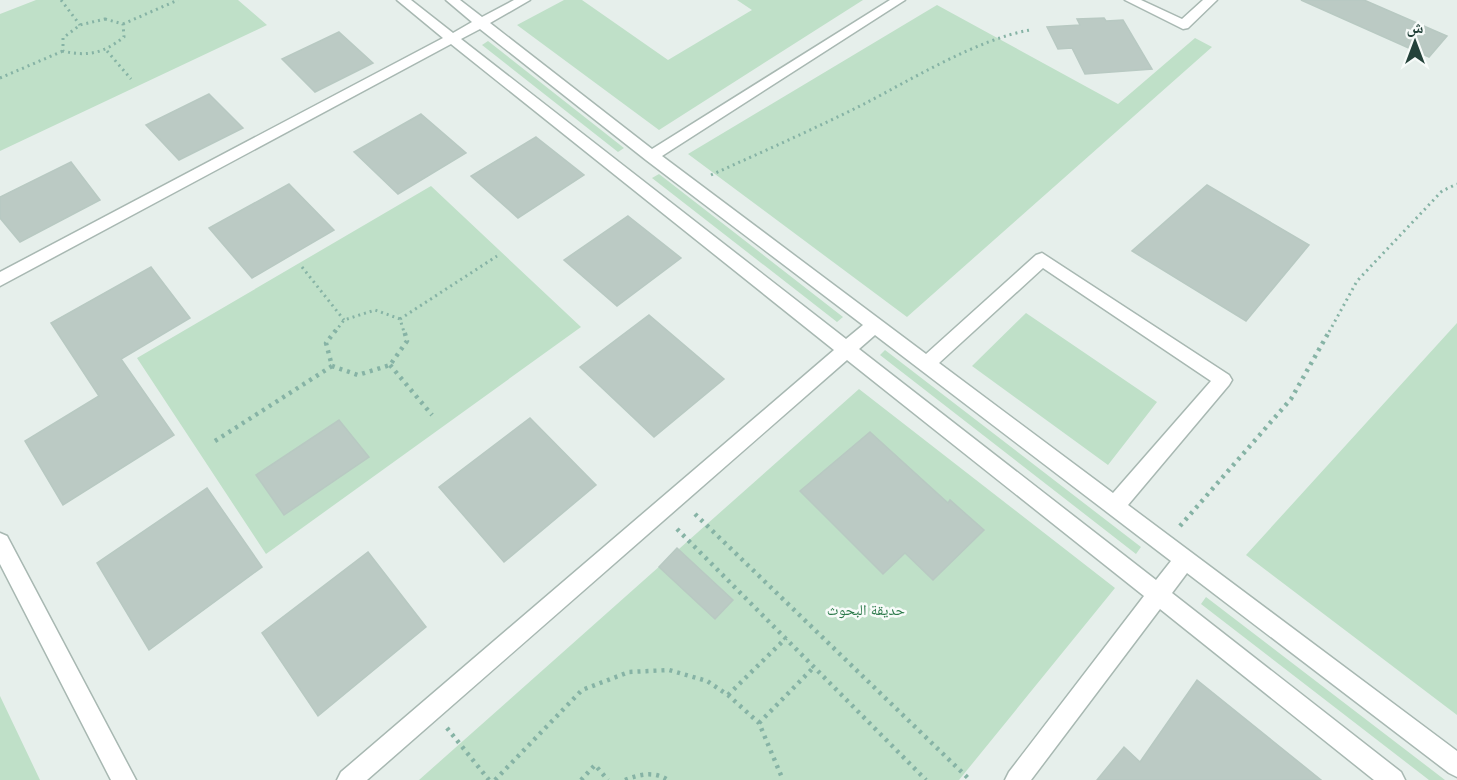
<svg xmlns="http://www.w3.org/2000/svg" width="1457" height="780" font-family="Helvetica,'Noto Naskh Arabic',sans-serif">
	<rect width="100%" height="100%" fill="#e6efeb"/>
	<!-- green -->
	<path fill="#bfe0c8" d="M 36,0 L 238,0 L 267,25 L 0,151 L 0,14 Z
		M 564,0 L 582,0 L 668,60 L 752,10 L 737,0 L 863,0 L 659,130 L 517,25 Z
		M 937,5 L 1118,104 L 1195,38 L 1212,47 L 907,317 L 688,154 Z
		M 488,41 L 624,148 L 618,152 L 482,45 Z
		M 659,174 L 843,317 L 837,322 L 652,178 Z
		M 431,186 L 581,327 L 266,554 L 137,358 Z
		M 1026,313 L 1157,402 L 1108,465 L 972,366 Z
		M 1457,323 L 1457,715 L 1246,555 Z
		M 885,350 L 1141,547 L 1136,554 L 880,355 Z
		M 859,389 L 1115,588 L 959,780 L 419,780 Z
		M 1206,597 L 1445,780 L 1429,780 L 1201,604 Z
		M 0,696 L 40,780 L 0,780 Z"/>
	<!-- building -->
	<path fill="#bbcac4" stroke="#b8c9c2" stroke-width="1.5" d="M 1301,0 L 1364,0 L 1447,36 L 1429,57 Z
		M 1104,18 L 1106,21 L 1123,20 L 1152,69 L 1085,74 L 1072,48 L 1058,49 L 1047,27 L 1080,25 L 1077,19 Z
		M 339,32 L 373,63 L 315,92 L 282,59 Z
		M 209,94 L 243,128 L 179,160 L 146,125 Z
		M 421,114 L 466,153 L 398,194 L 354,152 Z
		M 536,137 L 584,175 L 518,218 L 471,176 Z
		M 71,162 L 100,200 L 20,242 L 0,218 L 0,197 Z
		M 289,184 L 334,230 L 252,278 L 209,228 Z
		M 1207,185 L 1309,245 L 1246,321 L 1132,251 Z
		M 628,216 L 681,258 L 617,306 L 564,260 Z
		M 151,267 L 190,318 L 121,359 L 174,435 L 63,505 L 25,441 L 99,396 L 51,323 Z
		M 649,315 L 724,379 L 654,437 L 580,367 Z
		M 530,418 L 596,485 L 504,562 L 439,487 Z
		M 339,420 L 369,457 L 284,515 L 256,475 Z
		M 870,432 L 948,503 L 950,500 L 984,530 L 933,580 L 905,553 L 883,574 L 800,491 Z
		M 207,488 L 262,567 L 149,650 L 97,563 Z
		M 677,548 L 733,600 L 715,619 L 659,567 Z
		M 368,552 L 426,627 L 318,716 L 262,633 Z
		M 1197,680 L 1321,780 L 1097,780 L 1124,747 L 1140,762 Z"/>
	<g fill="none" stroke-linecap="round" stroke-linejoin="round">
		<!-- minor casing -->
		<g stroke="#a8b8b2" stroke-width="3">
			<path id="minor" d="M 397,0 L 411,0 L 453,33 L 472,22 L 446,0 L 460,0 L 482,17 L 514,0 L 530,0 L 490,23 L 652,149 L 890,0 L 905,0 L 662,156 L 926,354 L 1036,255 L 1042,253 L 1229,375 L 1232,380 L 1229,385 L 1128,505 L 1457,751 L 1457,777 L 1449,773 L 1187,573 L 1172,593 L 1401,772 L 1405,780 L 1374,780 L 1160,609 L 1031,780 L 1005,780 L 1009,772 L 1144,596 L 847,360 L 367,780 L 337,780 L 341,772 L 834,350 L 451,44 L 0,286 L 0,272 L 443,38 ZM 480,29 L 646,160 L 863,325 L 846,339 L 461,39 ZM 1043,268 L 1211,381 L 1113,493 L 939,363 ZM 875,335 L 1171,561 L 1156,580 L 859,349 Z
				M 1125,0 L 1141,0 L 1182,19 L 1203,0 L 1217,0 L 1188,28 L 1183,29 Z
				M 0,533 L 7,536 L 136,780 L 111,780 L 0,564 Z"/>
		</g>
		<!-- path-far1 -->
		<path stroke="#86b3a5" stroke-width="3" stroke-dasharray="2 4" stroke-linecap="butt" d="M 61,0 L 80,25
			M 105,19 L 123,24 L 124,37 C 104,53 88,57 63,51 L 63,38 L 80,25 Z
			M 123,24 L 178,0
			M 107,51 L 131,79
			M 0,78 L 63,51
			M 711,175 C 762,152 814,129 864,104 C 912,79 978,39 1030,30
			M 302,267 L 344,320
			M 400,319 L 497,256
			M 335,332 L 344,320 L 375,310 L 400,319 L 404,332
			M 1329,332 L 1357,281 L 1442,191 L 1457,184"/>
		<!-- path -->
		<path stroke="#86b3a5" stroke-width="4.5" stroke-dasharray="3 5" stroke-linecap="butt" d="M 336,330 L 326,343 L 332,366 L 358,375 L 390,365 L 407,341 L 404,330
			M 390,365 L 432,415
			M 215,441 L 332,366
			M 695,514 L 970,780
			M 1180,526 L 1291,399 L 1330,330
			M 677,529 L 926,780
			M 728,695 L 786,638
			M 759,723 L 814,667
			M 447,728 L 489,780
			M 495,780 L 582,690 L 629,672 L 669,670 L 707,681 L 728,695 L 759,723 L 783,780
			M 581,780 L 595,765 L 608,780
			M 625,780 C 640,774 654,771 668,780"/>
		<!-- minor -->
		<use href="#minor" fill="#fff" fill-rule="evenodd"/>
	</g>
	<g text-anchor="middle" stroke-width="5" stroke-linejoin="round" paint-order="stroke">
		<!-- park labels -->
		<g font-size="15" fill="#2d7a4b" stroke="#f7fbf9">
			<text x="866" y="615">حديقة البحوث</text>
		</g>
	</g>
	<!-- north arrow -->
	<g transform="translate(1415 42)" stroke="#f7fbf9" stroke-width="4.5" paint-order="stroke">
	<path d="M0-4.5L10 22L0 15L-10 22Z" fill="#24423a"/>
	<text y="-9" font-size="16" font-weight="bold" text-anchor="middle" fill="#24423a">ش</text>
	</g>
</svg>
